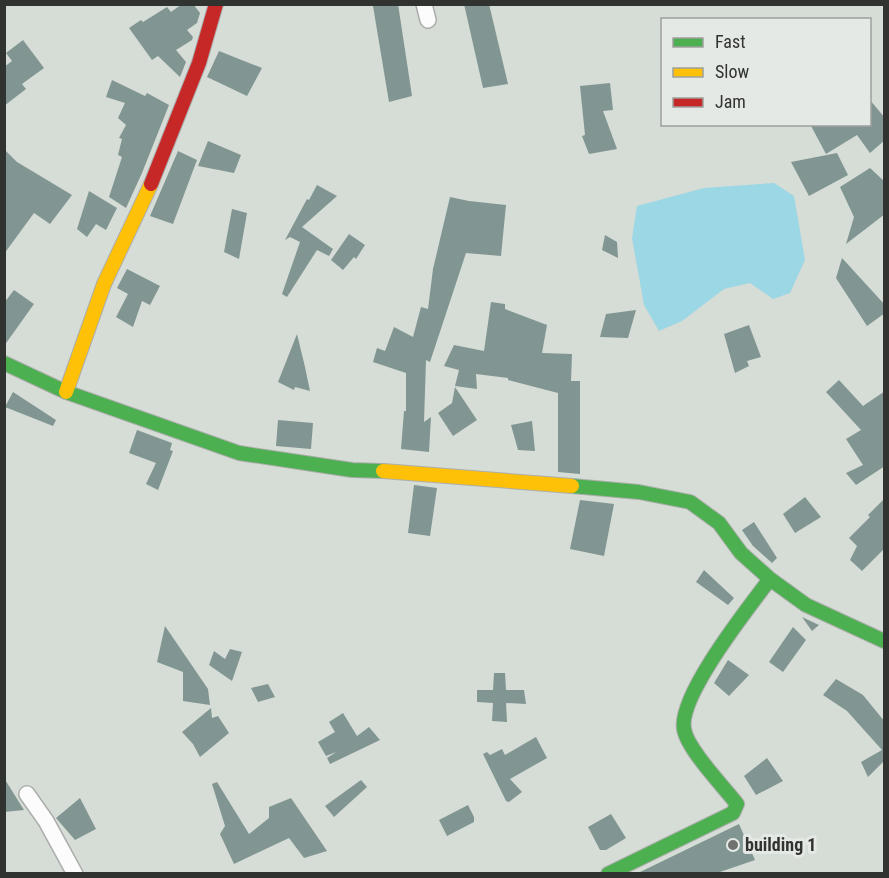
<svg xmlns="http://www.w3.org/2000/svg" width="889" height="878" font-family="'Roboto Condensed',sans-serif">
	<rect width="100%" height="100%" fill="#e6e8e6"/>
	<!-- built -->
	<path fill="#d6dcd6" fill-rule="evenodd" d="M 5,5 L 884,5 L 884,873 L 5,873 ZM 662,20 L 870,20 L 870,124 L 662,124 Z"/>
	<!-- water -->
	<path fill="#9bd7e5" d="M 774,183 L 794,196 L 805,260 L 790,293 L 773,299 L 750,283 L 724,289 L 682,321 L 659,331 L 644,305 L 632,238 L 637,206 L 704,188 Z"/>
	<!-- building -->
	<path fill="#819692" d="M 182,4 L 193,4 L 200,13 L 197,23 L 187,30 L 193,37 L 192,40 L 176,50 L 186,62 L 180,77 L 158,56 L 152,60 L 129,28 L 141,20 L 143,22 L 167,7 L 171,12 Z
		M 379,4 L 398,4 L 412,96 L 389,102 L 373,6 Z
		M 464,4 L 489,4 L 508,84 L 483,88 Z
		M 23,40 L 44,68 L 22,84 L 26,89 L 4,106 L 4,67 L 12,61 L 6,53 Z
		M 219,51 L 262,68 L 247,96 L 207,77 Z
		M 112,80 L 145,96 L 147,93 L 169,105 L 142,173 L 126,208 L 109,197 L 122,157 L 118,155 L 122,139 L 119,138 L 126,125 L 118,118 L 125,103 L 106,97 Z
		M 610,83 L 613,110 L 603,111 L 617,149 L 589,154 L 582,136 L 585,135 L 580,86 Z
		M 870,100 L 885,118 L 885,140 L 870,153 L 857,135 L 826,154 L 810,124 L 870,124 Z
		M 208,141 L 241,155 L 234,173 L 198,166 Z
		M 4,149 L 17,162 L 72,195 L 50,224 L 34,213 L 4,254 Z
		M 178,151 L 197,160 L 173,224 L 150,216 Z
		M 837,153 L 848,175 L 809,196 L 791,162 Z
		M 870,168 L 885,182 L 885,214 L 846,244 L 854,217 L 840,187 Z
		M 317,185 L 337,196 L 302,227 L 333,249 L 329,256 L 317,250 L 287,297 L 282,294 L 300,242 L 290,237 L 285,240 L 307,199 L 309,200 Z
		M 89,191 L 117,208 L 106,230 L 96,224 L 87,237 L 77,229 Z
		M 450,197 L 469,201 L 506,205 L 501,256 L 466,253 L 430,362 L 426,360 L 424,422 L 431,417 L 429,452 L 401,449 L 404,411 L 406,411 L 406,373 L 373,362 L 377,348 L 385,351 L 394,327 L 413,337 L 421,307 L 428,309 L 433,269 Z
		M 232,209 L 247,213 L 239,259 L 224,252 Z
		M 349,234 L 365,245 L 356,259 L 354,257 L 343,270 L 331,260 Z
		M 605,235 L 617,242 L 618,258 L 602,250 Z
		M 842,258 L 885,305 L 885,313 L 867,326 L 836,278 Z
		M 127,269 L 160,286 L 150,305 L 142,301 L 133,327 L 116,317 L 128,294 L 117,288 Z
		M 14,290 L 34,304 L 4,346 L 4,303 Z
		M 491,302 L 505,304 L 505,309 L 547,325 L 542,353 L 572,354 L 571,381 L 580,381 L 580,474 L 558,472 L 558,393 L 508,380 L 508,378 L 476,374 L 477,389 L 455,386 L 459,370 L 444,366 L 454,345 L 484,351 Z
		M 636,310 L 628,338 L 600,337 L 606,314 Z
		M 749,325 L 761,357 L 747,361 L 749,366 L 735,373 L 724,334 Z
		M 297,334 L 305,367 L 310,391 L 295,387 L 294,390 L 278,382 Z
		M 839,380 L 863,406 L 885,391 L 885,466 L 856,485 L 846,473 L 863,465 L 846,439 L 861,430 L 826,392 Z
		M 455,387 L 477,420 L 453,436 L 438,413 L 452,403 Z
		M 13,392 L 56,420 L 53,426 L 5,407 Z
		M 278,420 L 313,423 L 311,449 L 276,446 Z
		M 532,421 L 535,451 L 518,450 L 511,425 Z
		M 137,430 L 172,443 L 170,450 L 173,451 L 158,490 L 146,484 L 156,463 L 129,453 Z
		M 414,485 L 437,488 L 430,536 L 408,533 Z
		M 805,497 L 821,517 L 795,533 L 783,514 Z
		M 885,498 L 885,548 L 862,571 L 850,560 L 857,546 L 849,538 L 870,517 L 868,515 Z
		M 580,500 L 614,504 L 604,556 L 570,549 Z
		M 754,522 L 777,558 L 772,563 L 753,546 L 742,530 Z
		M 704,570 L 734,598 L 728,605 L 696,582 Z
		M 802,617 L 819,625 L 812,631 Z
		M 165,626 L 208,689 L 210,705 L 183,701 L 183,672 L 157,662 Z
		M 793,627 L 806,640 L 783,672 L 769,662 Z
		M 230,649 L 242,652 L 232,681 L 209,665 L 214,651 L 225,659 Z
		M 728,660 L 749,675 L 729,696 L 714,683 Z
		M 494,673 L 505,673 L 506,690 L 524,690 L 526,704 L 506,703 L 507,722 L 492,721 L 493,703 L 477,702 L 477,690 L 493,690 Z
		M 836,679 L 863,695 L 885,722 L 885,760 L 868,777 L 861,762 L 882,750 L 847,711 L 823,695 Z
		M 268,684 L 275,697 L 258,702 L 251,688 Z
		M 211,708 L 212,718 L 218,716 L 229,733 L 200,757 L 193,744 L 182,732 Z
		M 343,713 L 357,736 L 369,727 L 380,740 L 330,764 L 327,758 L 336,752 L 326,756 L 318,742 L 335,732 L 329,722 Z
		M 536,737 L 547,758 L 510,779 L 522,792 L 509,802 L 506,801 L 483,754 L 487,752 L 490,755 L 502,749 L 505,755 Z
		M 767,758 L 783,781 L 756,795 L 744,776 Z
		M 4,778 L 24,810 L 4,812 Z
		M 361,780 L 367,787 L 334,817 L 325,806 Z
		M 217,782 L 249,834 L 269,818 L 269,807 L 291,798 L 327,851 L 304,858 L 289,838 L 234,864 L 220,834 L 225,826 L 212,784 Z
		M 80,798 L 96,829 L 75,840 L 56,818 Z
		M 468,805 L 474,817 L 474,822 L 447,836 L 439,820 Z
		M 611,814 L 626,838 L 606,850 L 600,850 L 588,827 Z
		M 739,824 L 755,860 L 717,873 L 638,873 Z"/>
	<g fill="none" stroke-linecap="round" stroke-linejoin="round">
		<!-- street casing -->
		<g stroke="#acaeac" stroke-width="18">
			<path id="street" d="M 424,4 L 428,20
				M 27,794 L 46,821 L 75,874"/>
		</g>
		<!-- fast casing -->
		<g stroke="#acaeac" stroke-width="16">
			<path id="fast" d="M 4,363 L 66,392 L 239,453 L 352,470 L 383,471
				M 572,486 L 639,492 L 690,502 L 719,523 L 741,553 L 770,579 L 806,605 L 884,641
				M 608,874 L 733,813 L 737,804 C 724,787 687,749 684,729 C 678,696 749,607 770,579"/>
		</g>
		<!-- slow casing -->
		<g stroke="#acaeac" stroke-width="16">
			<path id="slow" d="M 66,392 L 104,284 L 151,184
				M 383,471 L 572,486"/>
		</g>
		<!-- jam casing -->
		<g stroke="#acaeac" stroke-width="16">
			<path id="jam" d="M 151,184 L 199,63 L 216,4"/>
		</g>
		<!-- street -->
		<use href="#street" stroke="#fbfcfb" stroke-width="15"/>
		<!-- fast -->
		<use href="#fast" stroke="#4caf50" stroke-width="14"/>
		<!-- slow -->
		<use href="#slow" stroke="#ffc107" stroke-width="14"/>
		<!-- jam -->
		<use href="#jam" stroke="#c62828" stroke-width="14"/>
	</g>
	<!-- markers -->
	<circle fill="#707270" stroke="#e5e9e5" stroke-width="2" cx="733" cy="845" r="6"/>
	<g text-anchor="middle" stroke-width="6" stroke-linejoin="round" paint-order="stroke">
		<!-- poi labels -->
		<g font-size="18" font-weight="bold" fill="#313331" stroke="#e5e9e5" text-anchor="start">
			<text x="745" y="851">building 1</text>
		</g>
	</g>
	<!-- border -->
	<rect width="889" height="878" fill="none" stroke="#313331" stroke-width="12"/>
	<!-- legend -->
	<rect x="661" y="18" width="210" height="108" fill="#e5e9e5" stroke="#9da09d" stroke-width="1.5"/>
	<rect x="673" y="38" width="30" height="9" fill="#4caf50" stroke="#9da09d" stroke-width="1.5"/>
	<text x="715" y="48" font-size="18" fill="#313331">Fast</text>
	<rect x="673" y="68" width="30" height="9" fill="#ffc107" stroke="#9da09d" stroke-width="1.5"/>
	<text x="715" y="78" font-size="18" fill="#313331">Slow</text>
	<rect x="673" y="98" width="30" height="9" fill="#c62828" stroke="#9da09d" stroke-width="1.5"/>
	<text x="715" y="108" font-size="18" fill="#313331">Jam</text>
</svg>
